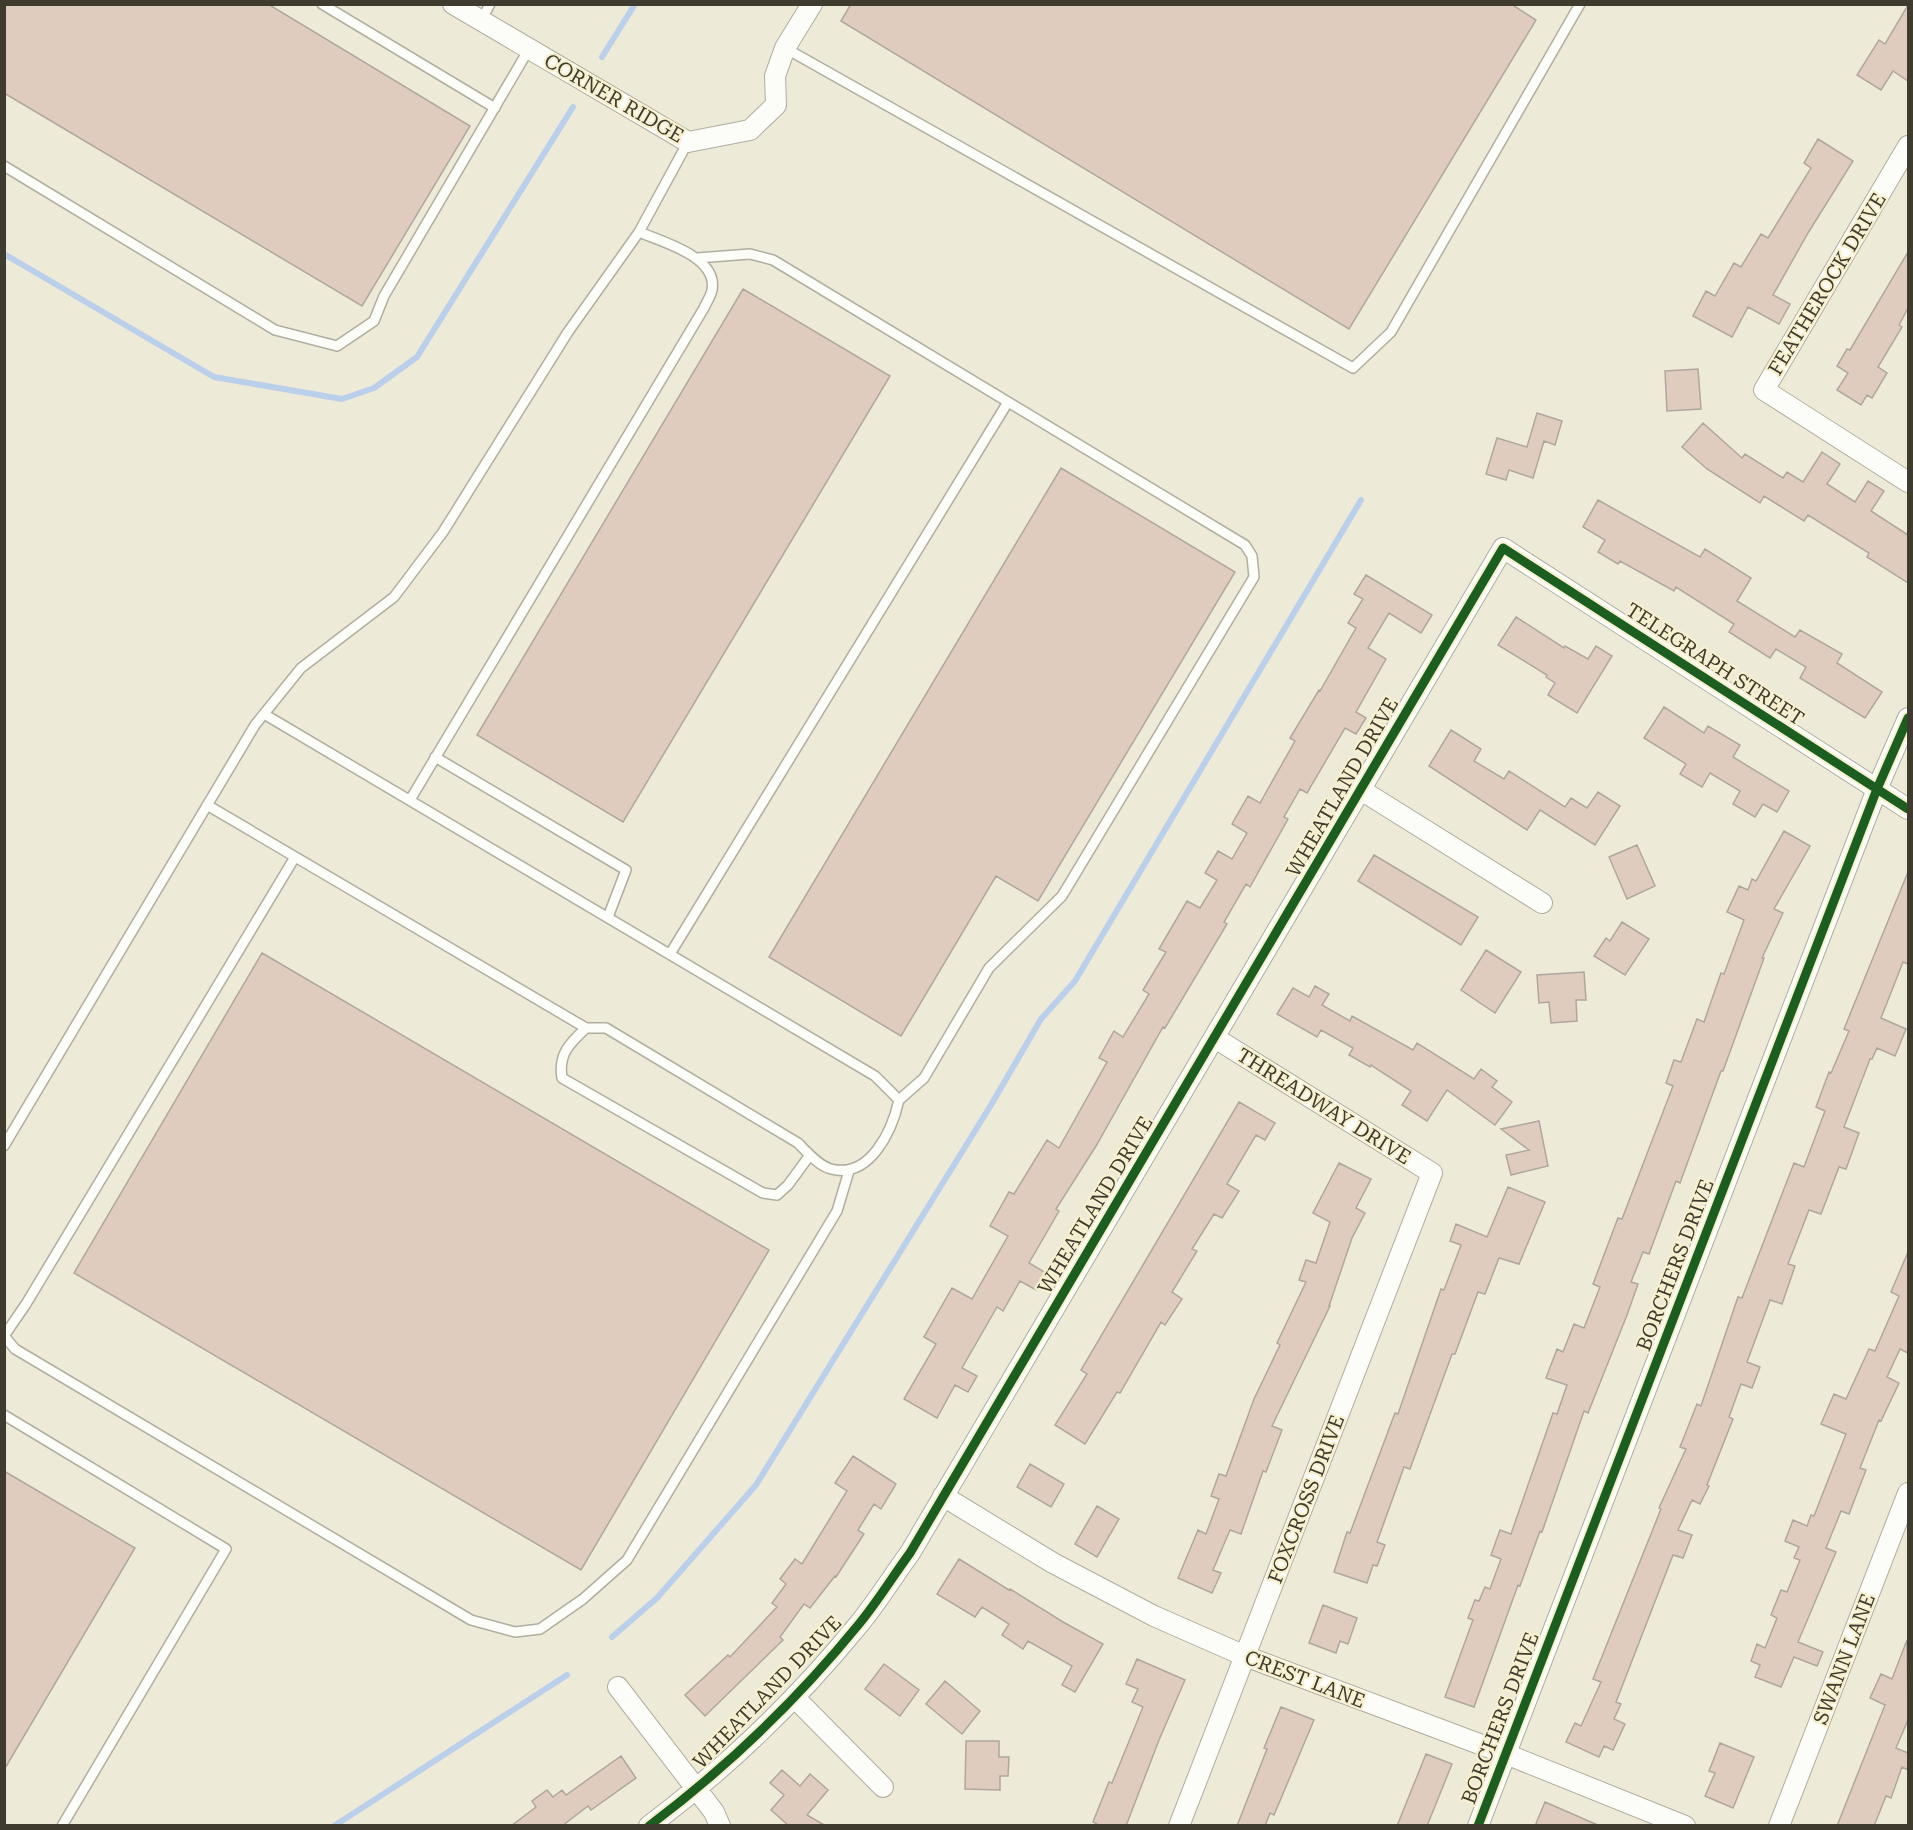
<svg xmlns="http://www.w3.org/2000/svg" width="1913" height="1830" font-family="'Roboto Serif',serif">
	<rect width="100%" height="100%" fill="#eeead8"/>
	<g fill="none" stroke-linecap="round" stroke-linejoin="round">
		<!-- stream -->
		<path stroke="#bad0ea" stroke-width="6" d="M 602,57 L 635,4
			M 4,254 L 214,377 L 342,399 L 374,388 L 417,357 L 573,107
			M 612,1637 L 657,1598 L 756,1485 L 991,1105 L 1041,1019 L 1075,981 L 1361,500
			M 334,1826 L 567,1675"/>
	</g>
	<!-- building -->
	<path fill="#e0ccbf" stroke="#afa79e" stroke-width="1.5" d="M 4,4 L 268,4 L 470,126 L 362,306 L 4,93 Z
		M 851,4 L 1511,4 L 1536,20 L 1349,329 L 841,21 Z
		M 1908,5 L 1908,81 L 1893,71 L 1881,90 L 1857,75 L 1879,40 L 1885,44 Z
		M 1818,139 L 1853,161 L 1808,233 L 1773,295 L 1790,304 L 1779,324 L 1748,307 L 1732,337 L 1693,316 L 1706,291 L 1715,296 L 1734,263 L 1741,267 L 1761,234 L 1768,238 L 1811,168 L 1804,163 Z
		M 1908,252 L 1908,308 L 1899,325 L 1902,327 L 1878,367 L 1887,373 L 1872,398 L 1867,395 L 1861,405 L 1837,390 L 1848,373 L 1837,366 L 1847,349 L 1850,350 Z
		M 743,289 L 890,376 L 623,822 L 477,735 Z
		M 1698,369 L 1701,409 L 1667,411 L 1665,371 Z
		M 1537,413 L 1562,421 L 1555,445 L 1544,441 L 1533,478 L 1509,470 L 1506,480 L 1486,474 L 1497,438 L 1527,447 Z
		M 1703,423 L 1742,458 L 1745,454 L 1783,478 L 1787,472 L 1803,482 L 1822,452 L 1840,464 L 1827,484 L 1855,502 L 1868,481 L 1884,491 L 1871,511 L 1908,535 L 1908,583 L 1867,557 L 1869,553 L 1808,515 L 1804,521 L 1764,496 L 1760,503 L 1707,469 L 1682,447 Z
		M 1061,468 L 1235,572 L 1038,901 L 996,876 L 901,1036 L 769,957 Z
		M 1598,500 L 1700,557 L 1705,549 L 1751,578 L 1737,601 L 1795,637 L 1800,630 L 1842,654 L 1837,663 L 1882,692 L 1865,718 L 1800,678 L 1806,667 L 1776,649 L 1770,658 L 1729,632 L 1734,624 L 1676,587 L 1674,591 L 1620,561 L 1618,564 L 1598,552 L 1605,540 L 1583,527 Z
		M 1366,575 L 1432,615 L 1421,633 L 1389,613 L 1368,648 L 1386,659 L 1356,712 L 1366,718 L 1356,734 L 1345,728 L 1307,793 L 1300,789 L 1284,817 L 1288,819 L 1250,887 L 1246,884 L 1224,922 L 1227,924 L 1165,1028 L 1163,1027 L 1096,1146 L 1056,1209 L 1059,1211 L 1029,1263 L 1046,1273 L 1036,1290 L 1020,1281 L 1003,1311 L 997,1307 L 962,1368 L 977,1376 L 968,1392 L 955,1385 L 937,1418 L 904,1399 L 936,1344 L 924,1337 L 952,1288 L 972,1299 L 1008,1236 L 990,1226 L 1009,1192 L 1014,1194 L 1047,1140 L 1059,1148 L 1107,1062 L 1099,1058 L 1114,1031 L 1123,1037 L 1149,994 L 1143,990 L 1166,952 L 1159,949 L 1187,901 L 1200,908 L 1217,880 L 1205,873 L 1218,851 L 1232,859 L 1247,833 L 1232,824 L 1248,796 L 1260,803 L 1295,741 L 1290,738 L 1319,690 L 1320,691 L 1356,628 L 1348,623 L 1363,599 L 1354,594 Z
		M 1516,617 L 1564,648 L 1565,646 L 1588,659 L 1596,646 L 1612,656 L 1577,713 L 1548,695 L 1555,683 L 1546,677 L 1547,675 L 1498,645 Z
		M 1664,707 L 1704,733 L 1708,726 L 1740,745 L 1733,757 L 1789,791 L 1777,812 L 1763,804 L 1755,817 L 1733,804 L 1740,791 L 1710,773 L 1702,787 L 1680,774 L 1686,764 L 1644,738 Z
		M 1451,730 L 1481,749 L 1474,761 L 1504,779 L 1509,771 L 1565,807 L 1571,798 L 1587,808 L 1598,792 L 1620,806 L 1595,845 L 1540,810 L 1527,830 L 1429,766 Z
		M 1784,831 L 1810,846 L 1774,909 L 1783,913 L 1762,958 L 1764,958 L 1723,1071 L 1721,1071 L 1680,1183 L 1676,1181 L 1649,1254 L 1643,1252 L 1631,1282 L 1638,1284 L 1627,1315 L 1588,1413 L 1584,1411 L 1542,1532 L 1540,1531 L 1520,1586 L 1518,1585 L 1474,1707 L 1445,1697 L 1473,1620 L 1468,1618 L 1475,1600 L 1479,1601 L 1485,1587 L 1490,1589 L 1501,1559 L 1491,1555 L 1500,1530 L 1511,1534 L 1553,1413 L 1557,1414 L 1567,1385 L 1546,1378 L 1557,1349 L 1563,1352 L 1574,1324 L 1584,1328 L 1600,1287 L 1593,1284 L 1618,1218 L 1622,1219 L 1673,1086 L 1666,1083 L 1674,1060 L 1681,1062 L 1697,1019 L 1704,1022 L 1721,973 L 1724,974 L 1744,920 L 1727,912 L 1739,886 L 1748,890 L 1752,879 L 1756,881 Z
		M 1637,845 L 1655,886 L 1627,899 L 1609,857 Z
		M 1374,855 L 1478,917 L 1461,945 L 1358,881 Z
		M 1908,872 L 1908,964 L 1903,962 L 1881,1018 L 1906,1029 L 1895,1056 L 1877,1048 L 1872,1059 L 1870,1059 L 1844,1127 L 1859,1133 L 1846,1169 L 1839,1167 L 1821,1214 L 1809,1210 L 1788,1264 L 1795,1266 L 1782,1304 L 1770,1300 L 1747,1362 L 1760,1367 L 1752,1388 L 1741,1384 L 1729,1417 L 1733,1419 L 1707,1485 L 1709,1486 L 1700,1504 L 1692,1500 L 1678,1530 L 1692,1535 L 1683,1558 L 1673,1555 L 1616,1702 L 1621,1704 L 1614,1719 L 1625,1724 L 1613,1750 L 1604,1746 L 1599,1757 L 1566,1742 L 1575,1723 L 1581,1726 L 1601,1682 L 1593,1679 L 1661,1509 L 1659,1508 L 1686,1449 L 1680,1447 L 1697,1404 L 1701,1406 L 1738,1297 L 1742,1298 L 1794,1163 L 1804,1167 L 1825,1111 L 1816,1107 L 1829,1072 L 1831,1073 L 1849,1031 L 1844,1029 Z
		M 1622,922 L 1649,939 L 1625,975 L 1594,956 L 1606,938 L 1610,941 Z
		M 1486,950 L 1521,972 L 1495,1013 L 1461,990 Z
		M 262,953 L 769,1250 L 581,1570 L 74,1273 Z
		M 1584,972 L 1586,1000 L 1576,1000 L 1577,1021 L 1551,1023 L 1549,1002 L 1539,1003 L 1537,975 Z
		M 1315,986 L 1329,994 L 1322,1005 L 1350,1021 L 1352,1016 L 1413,1050 L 1417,1043 L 1474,1079 L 1481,1069 L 1497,1081 L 1492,1087 L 1512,1102 L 1495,1125 L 1447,1090 L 1427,1121 L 1402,1105 L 1411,1091 L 1371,1065 L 1370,1067 L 1349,1055 L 1353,1048 L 1321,1030 L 1317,1037 L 1277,1014 L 1293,988 L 1309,997 Z
		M 1239,1102 L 1275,1123 L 1265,1140 L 1256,1135 L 1227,1184 L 1239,1191 L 1222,1218 L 1214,1214 L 1192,1249 L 1197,1251 L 1172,1292 L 1182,1299 L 1165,1325 L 1161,1322 L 1120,1393 L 1117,1392 L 1085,1444 L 1055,1425 L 1087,1374 L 1081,1370 Z
		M 1539,1121 L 1548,1166 L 1511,1175 L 1506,1155 L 1529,1150 L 1501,1129 Z
		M 1339,1163 L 1371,1179 L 1356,1208 L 1365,1213 L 1352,1238 L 1329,1306 L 1330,1306 L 1272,1426 L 1282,1430 L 1266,1472 L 1263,1471 L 1241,1534 L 1230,1530 L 1213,1570 L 1221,1573 L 1212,1593 L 1178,1578 L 1198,1530 L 1206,1534 L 1219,1499 L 1211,1496 L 1219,1474 L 1226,1476 L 1254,1399 L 1280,1345 L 1277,1343 L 1306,1282 L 1299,1280 L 1306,1260 L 1316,1263 L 1330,1222 L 1313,1213 Z
		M 1508,1187 L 1545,1202 L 1519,1264 L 1499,1258 L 1485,1294 L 1478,1292 L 1455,1354 L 1452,1354 L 1410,1469 L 1404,1467 L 1377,1542 L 1385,1545 L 1377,1566 L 1373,1565 L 1367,1583 L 1334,1572 L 1347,1532 L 1350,1533 L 1395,1413 L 1398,1414 L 1441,1289 L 1444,1290 L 1461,1245 L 1450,1241 L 1456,1224 L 1487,1237 Z
		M 1908,1252 L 1908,1353 L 1900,1349 L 1887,1377 L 1899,1383 L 1881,1421 L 1879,1420 L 1860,1468 L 1866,1470 L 1849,1514 L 1841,1511 L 1826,1548 L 1836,1552 L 1798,1642 L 1823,1652 L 1817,1666 L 1794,1657 L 1781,1687 L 1755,1677 L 1760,1665 L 1751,1661 L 1757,1644 L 1765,1648 L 1777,1618 L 1771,1615 L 1781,1590 L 1787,1592 L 1800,1560 L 1794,1558 L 1799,1547 L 1785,1541 L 1793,1520 L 1807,1526 L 1811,1515 L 1814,1516 L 1846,1434 L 1821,1424 L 1834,1394 L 1846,1399 L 1869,1349 L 1875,1351 L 1899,1296 L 1891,1292 Z
		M 853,1456 L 896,1484 L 881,1509 L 874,1504 L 858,1530 L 864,1534 L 836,1577 L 835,1576 L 810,1608 L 804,1604 L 780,1637 L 783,1640 L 705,1716 L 685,1695 L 728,1655 L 730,1657 L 777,1607 L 772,1603 L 786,1584 L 780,1579 L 795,1559 L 802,1564 L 847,1491 L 835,1483 Z
		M 1030,1464 L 1064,1484 L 1051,1507 L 1017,1487 Z
		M 4,1471 L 135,1548 L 4,1770 Z
		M 1097,1506 L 1119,1519 L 1097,1557 L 1075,1544 Z
		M 959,1559 L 1009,1590 L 1010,1589 L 1063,1622 L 1103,1644 L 1075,1692 L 1062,1685 L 1072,1666 L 1028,1641 L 1023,1649 L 1002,1635 L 1009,1624 L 982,1607 L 975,1617 L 937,1594 Z
		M 1323,1605 L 1357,1618 L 1348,1644 L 1340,1641 L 1336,1653 L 1309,1643 Z
		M 1907,1640 L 1908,1720 L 1896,1748 L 1908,1753 L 1908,1770 L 1902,1767 L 1891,1798 L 1886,1796 L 1874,1826 L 1837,1826 L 1885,1705 L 1870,1698 L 1881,1674 L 1892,1679 Z
		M 1137,1659 L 1185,1680 L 1159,1740 L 1126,1826 L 1101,1826 L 1093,1822 L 1109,1782 L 1112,1783 L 1143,1707 L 1132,1702 L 1138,1689 L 1126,1684 Z
		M 884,1664 L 919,1690 L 900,1716 L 865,1689 Z
		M 945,1681 L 980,1711 L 962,1734 L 926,1704 Z
		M 1281,1707 L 1314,1720 L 1274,1815 L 1270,1813 L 1265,1826 L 1237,1826 L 1267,1749 L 1264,1748 Z
		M 966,1741 L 999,1741 L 999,1757 L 1009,1757 L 1008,1776 L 1000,1776 L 1000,1790 L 965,1789 Z
		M 1720,1743 L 1754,1757 L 1733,1808 L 1705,1796 L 1715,1773 L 1709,1771 Z
		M 1426,1754 L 1452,1764 L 1427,1826 L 1397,1826 Z
		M 621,1756 L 636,1778 L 591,1810 L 588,1806 L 562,1826 L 511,1826 L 536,1807 L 532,1801 L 547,1790 L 553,1797 L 562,1790 L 566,1795 Z
		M 782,1770 L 800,1786 L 810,1774 L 828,1790 L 807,1815 L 826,1826 L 789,1826 L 771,1810 L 784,1795 L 770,1783 Z
		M 1545,1802 L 1600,1826 L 1535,1826 Z"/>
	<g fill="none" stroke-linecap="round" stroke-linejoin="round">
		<!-- lane casing -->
		<g stroke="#b0ae9f" stroke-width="12">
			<path id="lane" d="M 322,4 L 495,108
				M 481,21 L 490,4
				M 785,48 L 1353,368 L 1391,332 L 1580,4
				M 4,166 L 275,330 L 337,346 L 374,321 L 384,296 L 529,49
				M 697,258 L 750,254 L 773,260 L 1245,545 L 1252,556 L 1254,577 L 1062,896 L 989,968 L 924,1078 L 899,1100
				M 264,714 L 875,1076 L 899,1100 C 892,1131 870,1179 831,1169 C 819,1166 807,1152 798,1143 L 606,1028 L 586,1028 C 570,1043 558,1054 562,1078 L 763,1193 L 777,1195 L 788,1185 L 810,1155
				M 435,757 L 626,870 L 608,917
				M 410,800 L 704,308 C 706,303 711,296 712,290 C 718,257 663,242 639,232
				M 207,805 L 586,1028
				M 670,954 L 1008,402
				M 4,1146 L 255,725 L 301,668 L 394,597 L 443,532 L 568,332 L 639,232 L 688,142
				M 4,1336 L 26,1304 L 295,857
				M 5,1337 L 15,1349 L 471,1620 L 515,1632 L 540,1629 L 583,1599 L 627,1560 L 837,1211 L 849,1171
				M 4,1415 L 226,1549 L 62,1826"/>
		</g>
		<!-- street casing -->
		<g stroke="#b0ae9f" stroke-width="22">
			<path id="street" d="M 453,4 L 688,142 L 750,130 L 776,105 L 775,76 L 785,48 L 812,4
				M 1908,146 L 1764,390 L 1908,482
				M 1361,790 L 1542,903
				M 943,1496 L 1053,1563 L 1154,1616 L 1245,1656 L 1506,1754 L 1685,1826
				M 618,1687 L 714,1812 L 720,1826
				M 794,1697 L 883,1787
				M 649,1826 C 726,1768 798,1699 859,1624 C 878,1601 893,1576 910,1553 L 1503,548 L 1908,809
				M 1179,1826 L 1432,1173 L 1215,1038
				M 1478,1826 L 1877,789 L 1908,718
				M 1779,1826 L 1908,1493"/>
		</g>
		<!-- lane -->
		<use href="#lane" stroke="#fcfcf9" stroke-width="9"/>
		<!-- street -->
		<use href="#street" stroke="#fcfcf9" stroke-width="20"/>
		<!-- cycleway casing -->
		<g stroke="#f7f0cf" stroke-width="13">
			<path id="cycleway" d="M 649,1826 C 726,1768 798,1699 859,1624 C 878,1601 893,1576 910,1553 L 1503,548 L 1908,809
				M 1478,1826 L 1877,789 L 1908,718"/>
		</g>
		<!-- cycleway -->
		<use href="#cycleway" stroke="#1b5e20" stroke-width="9"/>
	</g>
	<g text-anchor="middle" stroke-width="4.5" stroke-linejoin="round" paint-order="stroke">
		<!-- street labels -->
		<g font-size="20" fill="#3f3c2f" stroke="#f7f0cf">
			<text transform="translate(614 98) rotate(30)" y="7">CORNER RIDGE</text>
			<text transform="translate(1827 284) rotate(-59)" y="7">FEATHEROCK DRIVE</text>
			<text transform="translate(1715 664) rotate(33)" y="7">TELEGRAPH STREET</text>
			<text transform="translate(1342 787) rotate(-60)" y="7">WHEATLAND DRIVE</text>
			<text transform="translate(1324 1106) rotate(32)" y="7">THREADWAY DRIVE</text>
			<text transform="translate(1095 1205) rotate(-59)" y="7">WHEATLAND DRIVE</text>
			<text transform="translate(1675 1265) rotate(-69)" y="7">BORCHERS DRIVE</text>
			<text transform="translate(1306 1499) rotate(-69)" y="7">FOXCROSS DRIVE</text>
			<text transform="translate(1844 1659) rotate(-69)" y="7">SWANN LANE</text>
			<text transform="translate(1305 1679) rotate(21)" y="7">CREST LANE</text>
			<text transform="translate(767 1692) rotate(-46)" y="7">WHEATLAND DRIVE</text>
			<text transform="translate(1500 1718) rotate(-69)" y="7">BORCHERS DRIVE</text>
		</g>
	</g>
	<!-- border -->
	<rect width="1913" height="1830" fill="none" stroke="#3f3c2f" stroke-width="12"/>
</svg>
